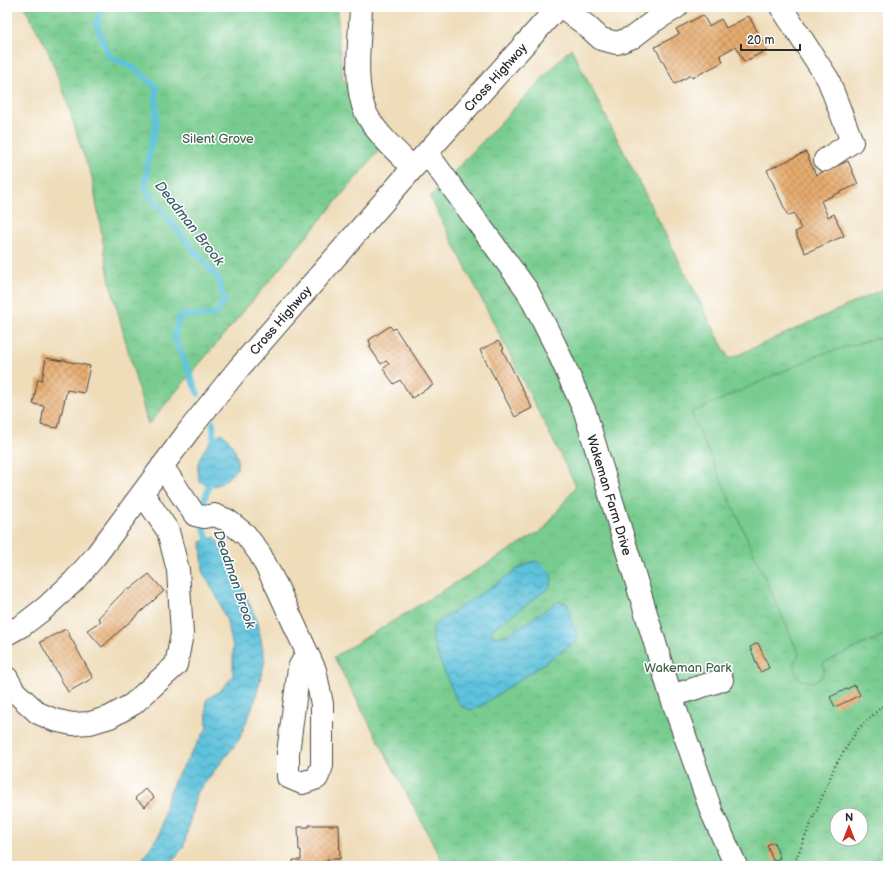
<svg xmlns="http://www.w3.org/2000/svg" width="895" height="873" font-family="'Balsamiq Sans',sans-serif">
	<defs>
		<pattern id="park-crowns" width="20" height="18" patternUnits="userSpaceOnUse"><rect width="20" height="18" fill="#78cc90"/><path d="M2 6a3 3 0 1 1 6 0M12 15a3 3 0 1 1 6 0" fill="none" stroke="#68af7c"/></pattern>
		<pattern id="water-waves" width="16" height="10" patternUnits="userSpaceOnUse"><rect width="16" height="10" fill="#5ec2dc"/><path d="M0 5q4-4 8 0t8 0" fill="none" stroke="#4e9eb3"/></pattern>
		<pattern id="building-cross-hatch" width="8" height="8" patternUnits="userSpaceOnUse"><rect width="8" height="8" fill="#e6ac70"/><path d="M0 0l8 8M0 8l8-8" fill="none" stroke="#bb8c5c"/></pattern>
	</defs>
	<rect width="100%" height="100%" fill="#fff"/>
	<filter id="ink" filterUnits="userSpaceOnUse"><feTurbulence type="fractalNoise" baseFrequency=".025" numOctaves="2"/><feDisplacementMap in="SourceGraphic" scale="8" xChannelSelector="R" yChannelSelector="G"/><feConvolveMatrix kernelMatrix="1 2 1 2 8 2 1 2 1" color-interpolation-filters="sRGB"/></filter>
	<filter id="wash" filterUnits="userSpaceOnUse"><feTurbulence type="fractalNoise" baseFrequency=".012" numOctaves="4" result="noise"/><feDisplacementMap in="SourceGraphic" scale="16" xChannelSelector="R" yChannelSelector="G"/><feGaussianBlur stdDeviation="0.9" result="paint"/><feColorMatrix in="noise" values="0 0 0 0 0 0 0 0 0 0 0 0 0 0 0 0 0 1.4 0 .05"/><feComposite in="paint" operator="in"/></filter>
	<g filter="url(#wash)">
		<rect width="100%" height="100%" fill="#efddba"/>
		<!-- park -->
		<path fill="url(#park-crowns)" stroke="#527c5e" fill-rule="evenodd" d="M 24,7 L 338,7 L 338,34 L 343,80 L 388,140 L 148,425 L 110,283 L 92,177 L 81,148 L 66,98 L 46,46 Z
			M 571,48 L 729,359 L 888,287 L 888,866 L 445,866 L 334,657 L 544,529 L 576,486 L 430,197 ZM 837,815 L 861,815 L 861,839 L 837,839 Z"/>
		<!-- garden -->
		<path fill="#78cc90" stroke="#527c5e" d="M 873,339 L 888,339 L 888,633 L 823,663 L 824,670 L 821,678 L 812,682 L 801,680 C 792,669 792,666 799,654 L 691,413 L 819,355 Z
			M 888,826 L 888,866 L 873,866 Z"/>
		<!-- water -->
		<path fill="url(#water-waves)" stroke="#447684" d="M 221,433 C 232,440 239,455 237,468 C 232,475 223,484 214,486 C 210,487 203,483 199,481 C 199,476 197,470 198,464 C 200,453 211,439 221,433 Z
			M 215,537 L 241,584 L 258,623 L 265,661 L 255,700 L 239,740 L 196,794 L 184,846 L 169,866 L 146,866 L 140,863 L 160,833 L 166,802 L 175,779 L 207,728 L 206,700 L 220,691 L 233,676 L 233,647 L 227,622 L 217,597 L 203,573 L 201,542 Z
			M 536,561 C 546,565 557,577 549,588 L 492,630 L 491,634 L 497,637 L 507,635 L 559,601 L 565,602 L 568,606 L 572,624 L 578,634 L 577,641 L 481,706 L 471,710 L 461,706 L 456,699 C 451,686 431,644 432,633 C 433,628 435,625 438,622 L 524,565 L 530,562 Z"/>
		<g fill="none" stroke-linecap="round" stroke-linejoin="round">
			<!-- stream -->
			<path stroke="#5ec2dc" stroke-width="6" d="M 104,7 L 96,23 L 109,56 L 134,68 L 156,87 L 156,123 L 148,160 L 145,189 L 191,247 L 218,278 L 224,301 L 215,315 L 180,316 L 174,336 L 198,394
				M 213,423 L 214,446
				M 211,547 L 204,529 L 204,500 L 212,478"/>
		</g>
		<g id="blocks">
			<!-- building -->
			<path fill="url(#building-cross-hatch)" d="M 703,15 L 709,26 L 721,19 L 726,28 L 749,16 L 767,50 L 744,62 L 736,46 L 720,55 L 723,62 L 692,78 L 691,75 L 675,84 L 655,47 L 679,34 L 676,29 Z
				M 806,152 L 816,175 L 848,161 L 858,184 L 821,201 L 828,217 L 834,214 L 844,236 L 805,253 L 795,232 L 801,229 L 794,213 L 788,216 L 767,170 Z
				M 390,326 L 393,330 L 395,328 L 405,343 L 406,343 L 433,385 L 412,398 L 400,380 L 394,384 L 383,369 L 389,364 L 386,361 L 381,364 L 369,346 L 371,345 L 369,340 Z
				M 498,341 L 504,348 L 502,349 L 532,408 L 515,417 L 480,350 Z
				M 46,358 L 62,361 L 62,360 L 66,360 L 66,361 L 90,366 L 84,393 L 67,390 L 58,428 L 41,425 L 44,406 L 33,404 L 38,379 L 42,380 Z
				M 149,574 L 164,591 L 102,647 L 87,630 L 101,621 L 98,618 L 127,588 L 129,590 Z
				M 66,629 L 93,678 L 68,692 L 40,642 Z
				M 758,643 L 769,668 L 760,672 L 750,647 Z
				M 855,685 L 860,695 L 835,707 L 830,697 Z
				M 145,789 L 154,797 L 145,807 L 135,798 Z
				M 309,825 L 339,825 L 340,859 L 327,859 L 327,866 L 293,866 L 293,860 L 301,860 L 301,850 L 299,850 L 298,827 L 309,827 Z
				M 774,842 L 780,858 L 773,861 L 767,845 Z"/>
		</g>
	</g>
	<g filter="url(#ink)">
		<use href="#blocks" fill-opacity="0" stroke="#484640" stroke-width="1"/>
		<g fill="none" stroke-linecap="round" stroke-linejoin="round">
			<!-- minor casing -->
			<g stroke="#484640" stroke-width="24">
				<path id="minor" d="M 361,7 C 360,38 352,90 368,117 C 379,136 397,152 413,168
					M 562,7 L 587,26 L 601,39 L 617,43 L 633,37 L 654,21 L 677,7
					M 781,7 L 828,79 L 852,142 L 825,160
					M 427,153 L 527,290 L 555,345 L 585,412 L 671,696 L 712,813 L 736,866
					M 162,466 L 195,515 L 204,517 L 214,515 L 227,520 L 246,535 L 260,554 L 278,589 L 315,670 L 322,704 L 322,766 L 317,778 L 302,783 L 288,777 L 288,753 L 299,668 L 307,653
					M 7,634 L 23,625 L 45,608 L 74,581 L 94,558 L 190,429 L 239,368 L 413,168 L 558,7
					M 7,678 L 14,691 L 38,713 L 54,720 L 72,724 L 90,723 L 110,717 L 133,704 L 176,665 L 182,634 L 178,570 L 168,531 L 143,494
					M 671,696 L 722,680"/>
			</g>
			<!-- path -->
			<path stroke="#484640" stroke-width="2.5" stroke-dasharray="1 3" stroke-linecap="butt" d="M 793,866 L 835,766 L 858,729 L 888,701"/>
			<!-- minor -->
			<use href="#minor" stroke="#fff" stroke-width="22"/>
		</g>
	</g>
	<g text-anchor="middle" stroke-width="3" stroke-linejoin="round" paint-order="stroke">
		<!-- street labels -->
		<g font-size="13" fill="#2b2b2b" stroke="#fff">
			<text transform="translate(495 77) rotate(-48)" y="5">Cross Highway</text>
			<text transform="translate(280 320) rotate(-49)" y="5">Cross Highway</text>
			<text transform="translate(610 495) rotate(73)" y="5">Wakeman Farm Drive</text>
		</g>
		<!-- park labels -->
		<g font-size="13" fill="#46634e" stroke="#fff">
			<text x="218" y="143">Silent Grove</text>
			<text x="688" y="672">Wakeman Park</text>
		</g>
		<!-- water labels -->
		<g font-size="14" font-style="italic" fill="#3d6069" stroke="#fff">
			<text transform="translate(190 223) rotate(52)" y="5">Deadman Brook</text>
			<text transform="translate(235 579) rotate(71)" y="5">Deadman Brook</text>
		</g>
	</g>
	<!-- margin -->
	<rect width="895" height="873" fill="none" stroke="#fff" stroke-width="24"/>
	<!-- north arrow -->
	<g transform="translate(849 827)"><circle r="19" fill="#ffffff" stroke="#aaaaaa"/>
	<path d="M0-3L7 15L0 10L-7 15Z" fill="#c8321e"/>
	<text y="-6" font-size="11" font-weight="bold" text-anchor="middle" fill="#2b2b2b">N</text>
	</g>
	<!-- scale -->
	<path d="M741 44v6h59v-6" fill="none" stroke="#2b2b2b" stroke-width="2"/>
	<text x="747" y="44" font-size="12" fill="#2b2b2b" stroke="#ffffff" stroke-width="3" paint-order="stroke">20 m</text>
</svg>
